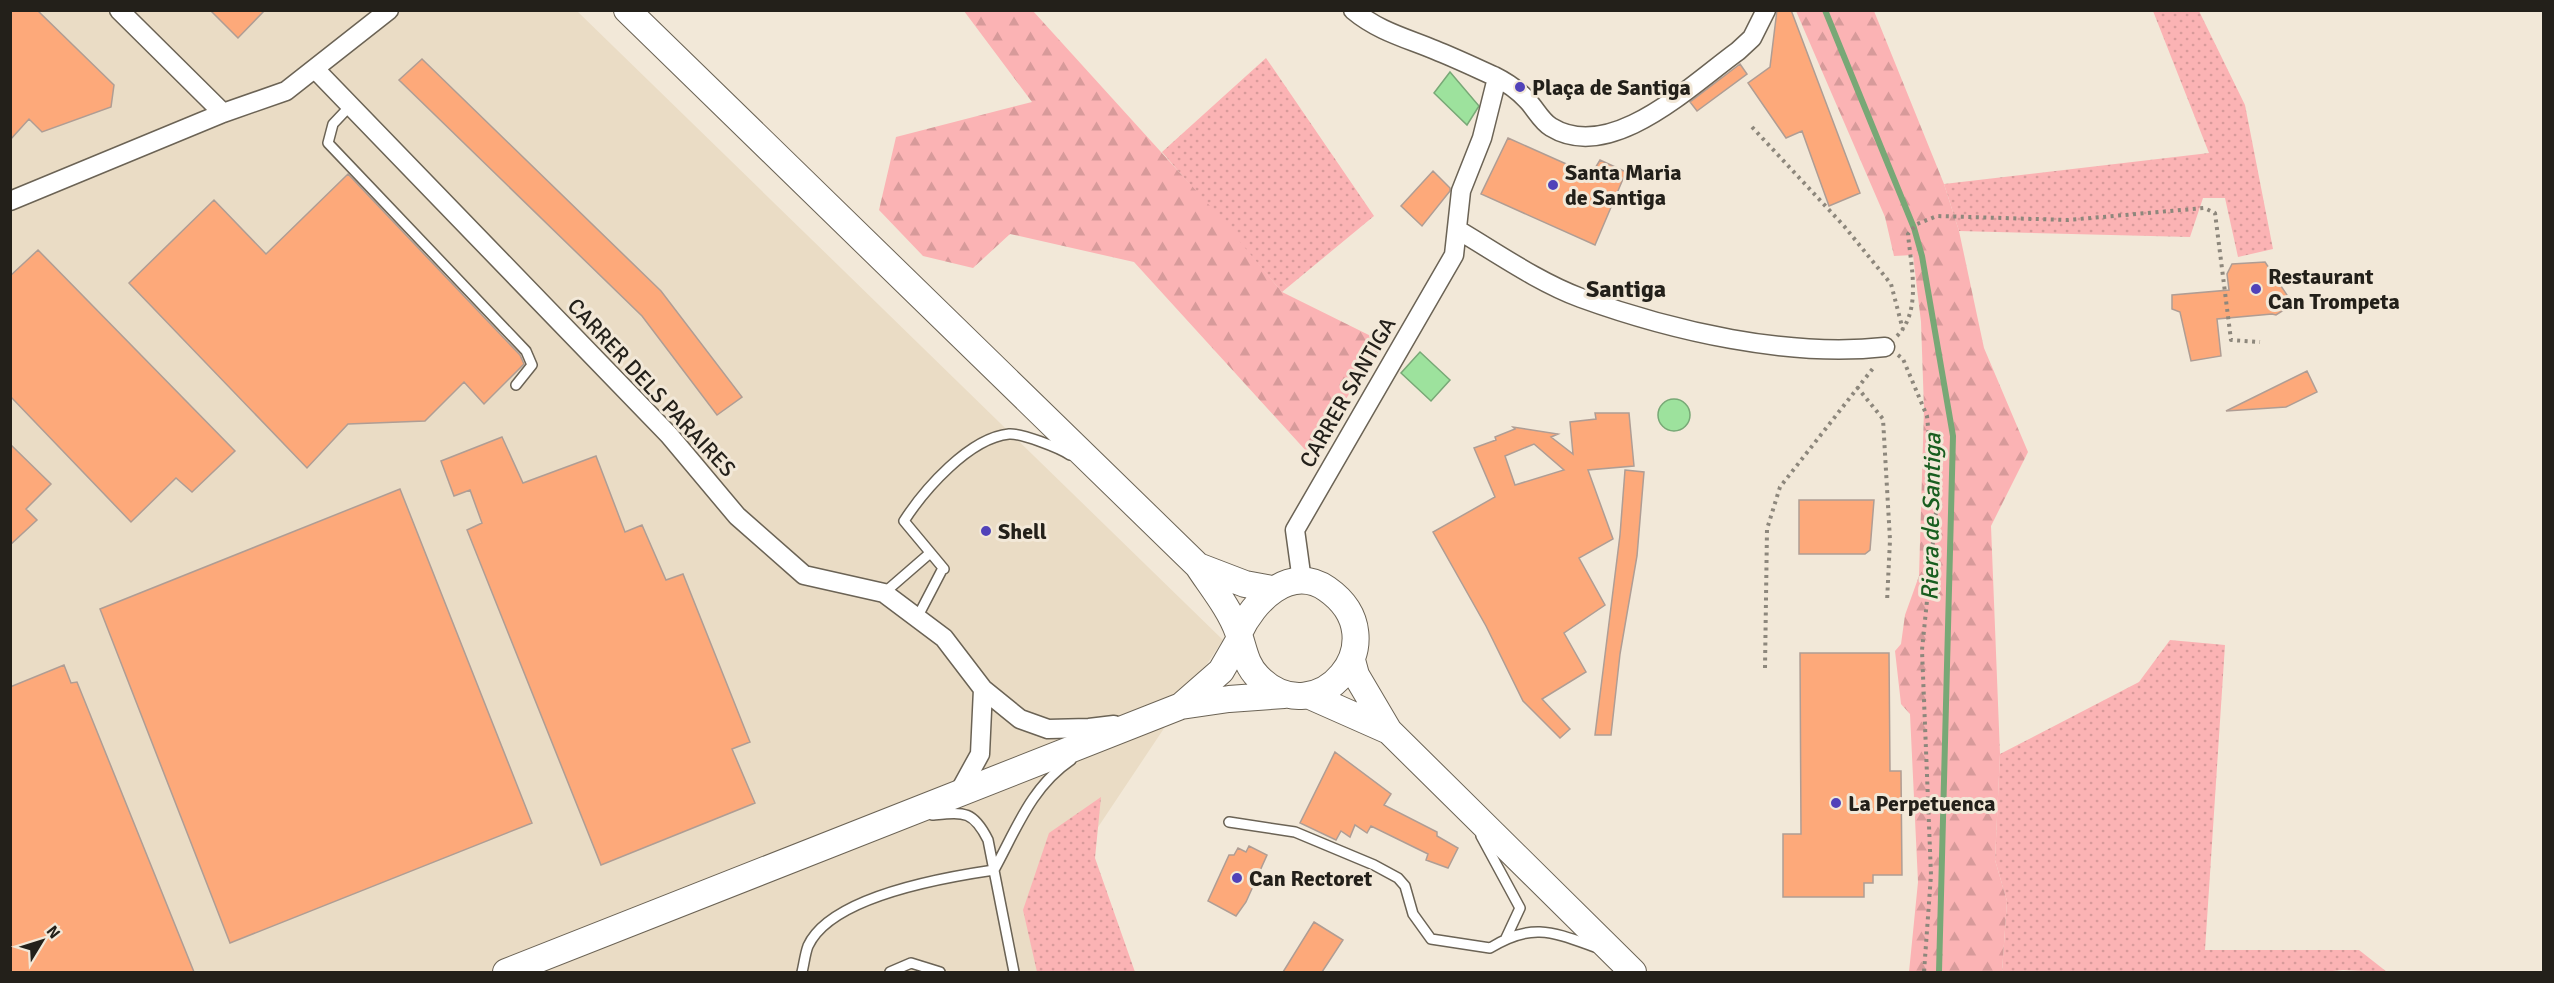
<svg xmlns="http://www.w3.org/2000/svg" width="2554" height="983" font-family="Signika,sans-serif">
	<defs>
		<pattern id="grass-dots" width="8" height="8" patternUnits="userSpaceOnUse" patternTransform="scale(1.5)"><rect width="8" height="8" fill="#fbb3b4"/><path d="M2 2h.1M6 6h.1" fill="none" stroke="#d79a9a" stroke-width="1.8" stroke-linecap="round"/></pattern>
		<pattern id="forest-firs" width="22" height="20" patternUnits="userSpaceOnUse" patternTransform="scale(1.5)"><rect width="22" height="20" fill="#fbb3b4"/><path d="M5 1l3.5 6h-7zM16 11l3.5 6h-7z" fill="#d79a9a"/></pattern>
	</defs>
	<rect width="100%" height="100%" fill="#f2e8d8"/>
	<!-- built -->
	<path fill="#eadcc5" d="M 10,11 L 577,11 L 1223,640 L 1036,920 L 1042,972 L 11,972 Z"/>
	<!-- grass -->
	<path fill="url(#grass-dots)" d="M 2153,11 L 2199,11 L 2245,105 L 2273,249 L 2238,257 L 2225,198 L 2203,198 L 2190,237 L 1959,231 L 1944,184 L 2209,153 Z
		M 1266,58 L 1374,216 L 1282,292 L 1162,152 Z
		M 2170,640 L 2225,645 L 2205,950 L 2359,950 L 2387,972 L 2343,970 L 2322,972 L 2002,972 L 2007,901 L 1995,860 L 2000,754 L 2139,682 Z
		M 1101,797 L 1095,858 L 1135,972 L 1037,972 L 1023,910 L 1049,833 Z"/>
	<!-- forest -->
	<path fill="url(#forest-firs)" d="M 964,11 L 1033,11 L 1210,206 L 1282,292 L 1385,343 L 1308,453 L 1134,262 L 1010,234 L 973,268 L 923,256 L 879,210 L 896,137 L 1032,102 Z
		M 1796,11 L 1874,11 L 1944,184 L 1959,231 L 1984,348 L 2028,452 L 1991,526 L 2000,754 L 1995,860 L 2007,901 L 2002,972 L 1909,972 L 1918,882 L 1910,714 L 1901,704 L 1895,651 L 1901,644 L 1905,615 L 1919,576 L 1924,409 L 1921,322 L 1913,255 L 1894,256 L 1885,217 Z"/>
	<!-- water -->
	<path fill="#9de29d" stroke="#78a876" stroke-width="1.5" d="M 1450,72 L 1479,106 L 1467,125 L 1434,93 Z
		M 1420,352 L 1450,380 L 1431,401 L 1401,373 Z
		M1658 415a16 16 0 1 1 32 0a16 16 0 1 1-32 0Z"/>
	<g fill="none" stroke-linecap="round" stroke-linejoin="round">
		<!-- stream -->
		<path stroke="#78a876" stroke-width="6" d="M 1825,10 L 1914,228 L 1922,256 L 1953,436 L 1939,972"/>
	</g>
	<!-- building -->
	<path fill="#fda97a" stroke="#af9d94" stroke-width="1.5" fill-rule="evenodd" d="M 10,10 L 37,10 L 114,85 L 111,107 L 42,132 L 29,119 L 10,140 Z
		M 210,10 L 265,10 L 238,38 Z
		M 1777,10 L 1791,10 L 1860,193 L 1829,206 L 1802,131 L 1786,138 L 1748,83 L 1770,67 Z
		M 422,59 L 661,291 L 742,397 L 717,415 L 642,316 L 399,80 Z
		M 1740,64 L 1747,74 L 1697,111 L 1690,102 Z
		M 1508,138 L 1591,175 L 1600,160 L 1626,172 L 1595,245 L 1481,194 Z
		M 1433,171 L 1450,188 L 1450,191 L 1422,226 L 1401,206 Z
		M 348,174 L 520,355 L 524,364 L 484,404 L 464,382 L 425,421 L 348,424 L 307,468 L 129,283 L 214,200 L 266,254 Z
		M 38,250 L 235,451 L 192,492 L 176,478 L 131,522 L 10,396 L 10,276 Z
		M 2265,262 L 2293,304 L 2276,315 L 2272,314 L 2217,319 L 2221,356 L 2191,361 L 2180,312 L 2172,309 L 2172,295 L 2229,290 L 2227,274 L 2232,264 Z
		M 2307,371 L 2317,392 L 2286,407 L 2226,411 Z
		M 1595,413 L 1629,413 L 1634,466 L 1588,470 L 1613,539 L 1579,558 L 1605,605 L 1564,633 L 1586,672 L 1542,699 L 1570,729 L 1560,738 L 1523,701 L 1486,626 L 1433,532 L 1495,497 L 1474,448 L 1496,440 L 1495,437 L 1515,429 L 1513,427 L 1558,434 L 1551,437 L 1573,454 L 1570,422 L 1596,419 ZM 1534,444 L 1564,470 L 1515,485 L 1505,456 Z
		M 502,437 L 523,483 L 596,456 L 625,532 L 642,525 L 666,580 L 683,574 L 750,742 L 732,749 L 755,803 L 601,865 L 467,530 L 482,523 L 470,490 L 454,496 L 441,461 Z
		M 10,444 L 51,484 L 26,509 L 37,520 L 10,545 Z
		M 1625,470 L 1644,472 L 1637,556 L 1620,654 L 1611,735 L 1595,735 L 1620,535 Z
		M 400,489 L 532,823 L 230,943 L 100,609 Z
		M 1799,500 L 1874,500 L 1870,550 L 1865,554 L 1799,554 Z
		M 1800,653 L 1889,653 L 1890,771 L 1901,771 L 1902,875 L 1873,875 L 1873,883 L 1864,883 L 1864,897 L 1783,897 L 1783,834 L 1801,834 Z
		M 64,665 L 71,683 L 77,682 L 194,972 L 10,972 L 10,687 Z
		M 1335,752 L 1391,794 L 1384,805 L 1437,832 L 1437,836 L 1458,848 L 1448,868 L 1426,860 L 1428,854 L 1371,826 L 1367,833 L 1355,825 L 1350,837 L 1341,831 L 1336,840 L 1300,823 Z
		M 1249,846 L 1267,855 L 1246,902 L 1236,916 L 1208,901 L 1229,855 L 1234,855 L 1238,848 L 1246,852 Z
		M 1314,922 L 1343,940 L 1322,972 L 1283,972 Z"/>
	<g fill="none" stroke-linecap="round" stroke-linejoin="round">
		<!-- lane casing -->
		<g stroke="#6b6355" stroke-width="12">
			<path id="lane" d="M 350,106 L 333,124 L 328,143 L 526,351 L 532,365 L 516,385
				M 944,569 L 904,521 C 924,490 969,438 1009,434 C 1021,433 1060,448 1070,455
				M 884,593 L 929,554
				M 917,618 L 943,568
				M 932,815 C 964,812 973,810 988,840 L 1014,972
				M 1229,822 L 1295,832 L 1374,865 L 1398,878 L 1405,886 L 1413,914 L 1431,939 L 1490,948 C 1532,922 1553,932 1595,947
				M 1481,836 L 1520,908 L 1506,938
				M 994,870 C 1016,830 1031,787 1071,760
				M 802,972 C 804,964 805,954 808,946 C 831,896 946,877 994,870
				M 890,972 L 911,963 L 940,972"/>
		</g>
		<!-- street casing -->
		<g stroke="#6b6355" stroke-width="21">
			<path id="street" d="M 119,10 L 223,113
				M 1353,10 C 1378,31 1406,38 1435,50 C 1455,58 1474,67 1494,76 C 1506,82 1518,90 1527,100 C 1535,108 1541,121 1551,127 C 1611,164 1691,85 1738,51 L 1752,38 L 1766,10
				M 315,69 L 669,435 L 737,516 L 804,575 L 884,593 L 944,638 L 983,689 L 1020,719 L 1048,729 L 1089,728 L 1114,725
				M 10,201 L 223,113 L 286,91 L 389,10
				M 1458,230 C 1497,253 1538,282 1581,298 C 1672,331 1789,358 1885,347
				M 1302,581 L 1295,530 L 1454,255 L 1461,191 L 1482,138 L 1497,78
				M 958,794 L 980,754 L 983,689"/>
		</g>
		<!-- secondary casing -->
		<g stroke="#6b6355" stroke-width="28">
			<path id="secondary" d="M 627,10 L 1198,566 C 1211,586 1230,609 1238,632 C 1244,648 1245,664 1258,677 C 1317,737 1400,640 1327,589 C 1290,563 1253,602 1239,633
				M 1198,566 L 1245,584 L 1272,589
				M 1352,660 L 1356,675 L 1389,731
				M 1310,696 L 1389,731 L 1633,972
				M 1181,706 L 1221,671 L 1239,640
				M 506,972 L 1181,706 L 1229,699 L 1284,695"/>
		</g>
		<!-- path -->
		<path stroke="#8d877c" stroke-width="4" stroke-dasharray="3 4.5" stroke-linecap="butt" d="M 1752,127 L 1844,226 L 1891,284 L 1903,330
			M 1897,336 C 1922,311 1911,267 1908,234 L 1917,224 L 1937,216 L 2068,220 L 2204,208 L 2215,213 L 2231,340 L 2260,342
			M 1898,355 L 1903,359 L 1927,416 L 1936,512 L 1922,650 L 1931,875 L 1924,972
			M 1857,387 L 1883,419 L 1890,540 L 1887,602
			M 1765,668 L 1767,529 L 1780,487 L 1874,367"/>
		<!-- lane -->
		<use href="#lane" stroke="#fff" stroke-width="9"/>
		<!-- street -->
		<use href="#street" stroke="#fff" stroke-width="18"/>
		<!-- secondary -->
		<use href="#secondary" stroke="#fff" stroke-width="26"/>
	</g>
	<!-- markers -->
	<g fill="#5142b9" stroke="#f2e8d8" stroke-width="2">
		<circle cx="1520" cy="87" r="6"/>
		<circle cx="1553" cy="185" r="6"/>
		<circle cx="2256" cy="289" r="6"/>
		<circle cx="986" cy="531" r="6"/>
		<circle cx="1836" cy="803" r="6"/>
		<circle cx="1237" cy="878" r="6"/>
	</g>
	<g text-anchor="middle" stroke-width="6" stroke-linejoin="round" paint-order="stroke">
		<!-- poi labels -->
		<g font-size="22" font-weight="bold" fill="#23201a" stroke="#f2e8d8" text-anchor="start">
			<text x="1532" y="95">Plaça de Santiga</text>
			<text x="1565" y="180">Santa Maria<tspan x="1565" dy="25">de Santiga</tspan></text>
			<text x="2268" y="284">Restaurant<tspan x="2268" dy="25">Can Trompeta</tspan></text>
			<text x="998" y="539">Shell</text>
			<text x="1848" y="811">La Perpetuenca</text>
			<text x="1249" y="886">Can Rectoret</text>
		</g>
		<!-- street labels -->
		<g font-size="22" fill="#23201a" stroke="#f2e8d8">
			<text transform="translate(652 387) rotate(47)" y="8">CARRER DELS PARAIRES</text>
			<text transform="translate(1347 392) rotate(-60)" y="8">CARRER SANTIGA</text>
		</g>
		<!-- neighbourhood labels -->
		<g font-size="24" font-weight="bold" fill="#23201a" stroke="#f2e8d8">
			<text x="1626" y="297">Santiga</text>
		</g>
		<!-- water labels -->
		<g font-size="24" font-style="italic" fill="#185e1f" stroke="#f2e8d8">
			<text transform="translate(1931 517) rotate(-89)" y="8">Riera de Santiga</text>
		</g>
	</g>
	<!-- border -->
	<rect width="2554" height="983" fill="none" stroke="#23201a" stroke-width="24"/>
	<!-- north arrow -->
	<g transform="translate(42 941) rotate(52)" stroke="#f2e8d8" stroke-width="4.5" paint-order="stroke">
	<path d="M0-4.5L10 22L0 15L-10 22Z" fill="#23201a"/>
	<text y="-9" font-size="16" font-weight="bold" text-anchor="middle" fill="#23201a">N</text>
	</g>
</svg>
